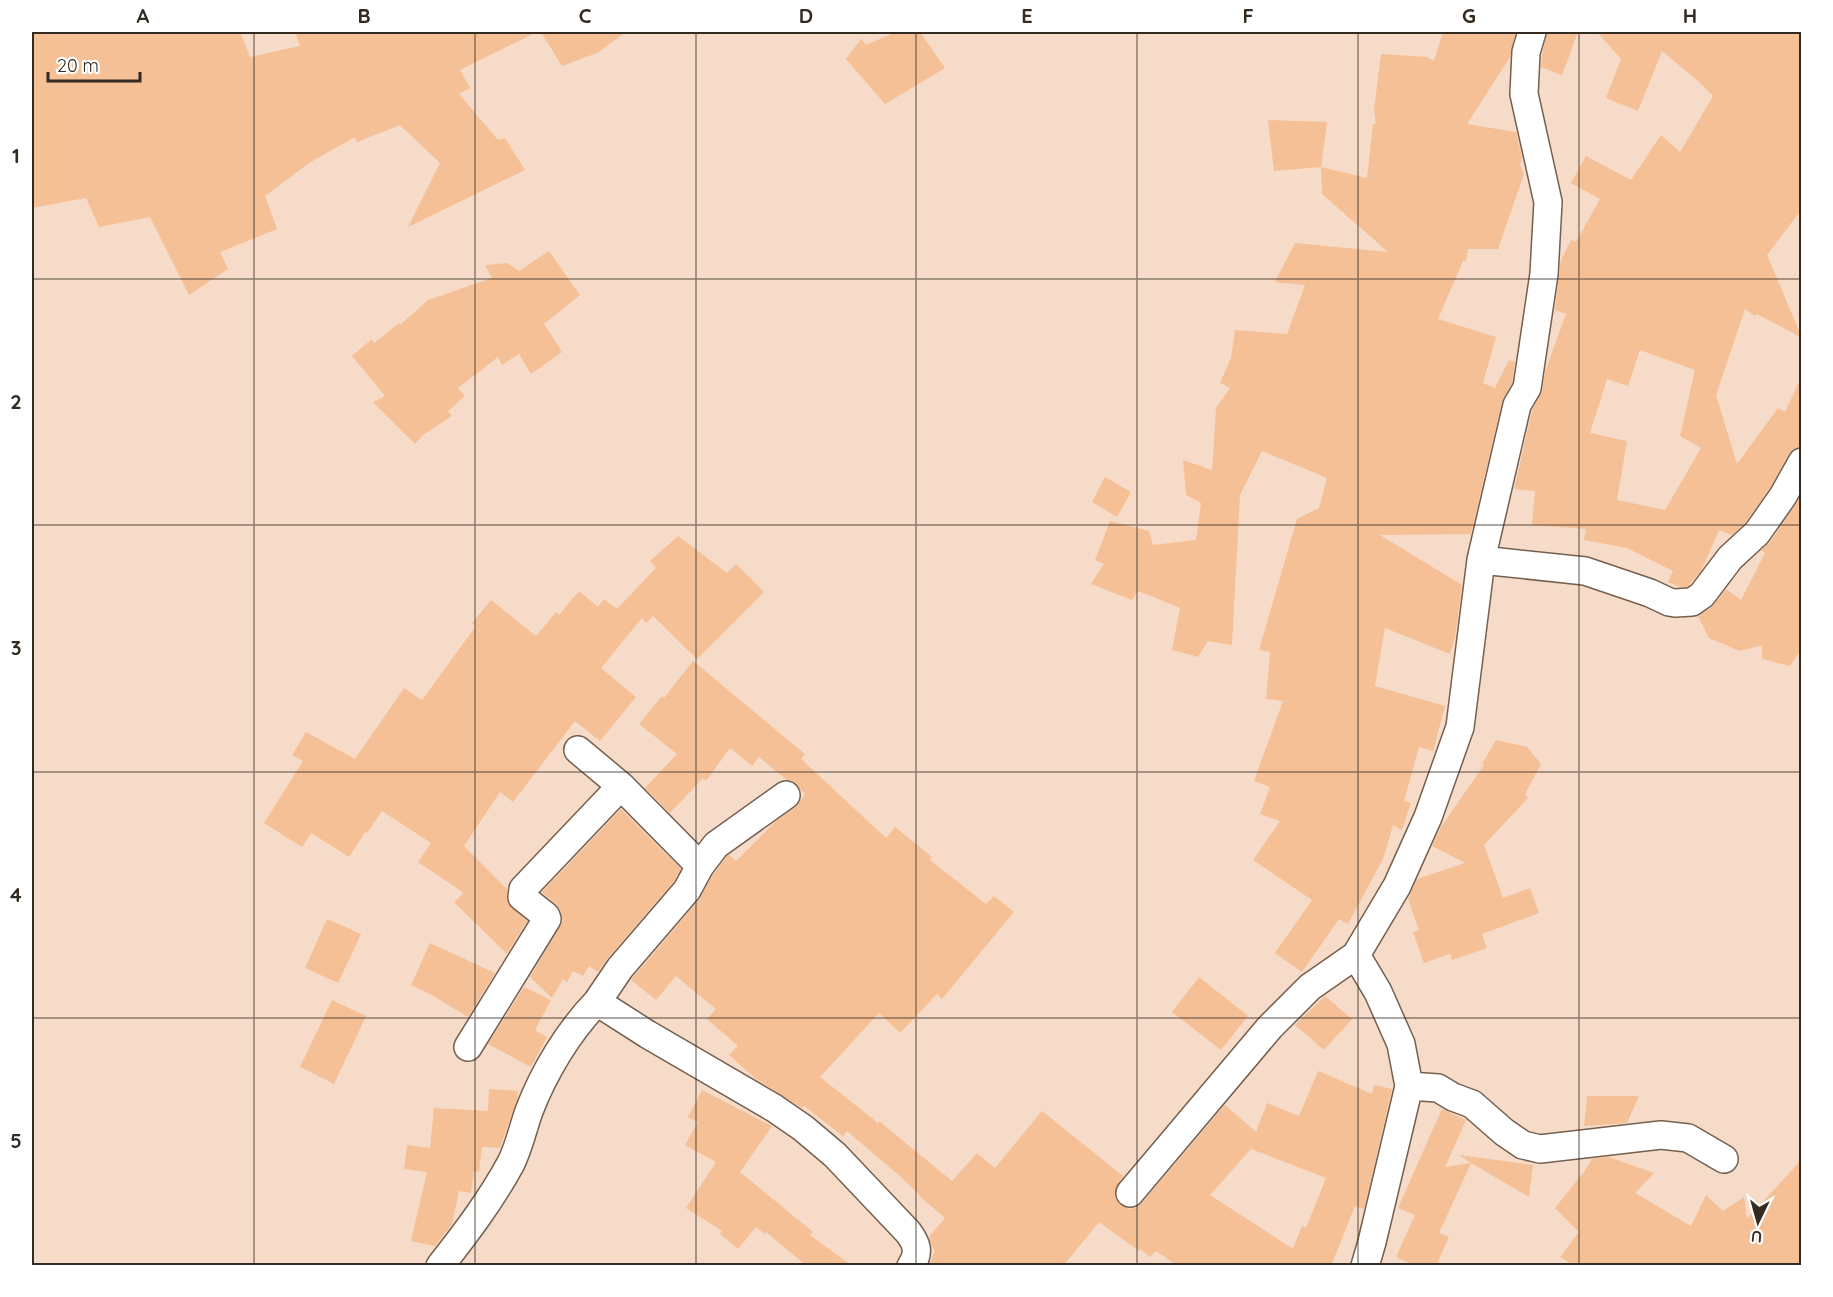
<svg xmlns="http://www.w3.org/2000/svg" width="1833" height="1297" font-family="Quicksand,sans-serif">
	<rect width="100%" height="100%" fill="#f5dbc8"/>
	<!-- building -->
	<path fill="#f5c096" fill-rule="evenodd" d="M 32,32 L 240,32 L 250,57 L 300,46 L 295,32 L 537,32 L 460,70 L 470,88 L 459,94 L 498,140 L 505,138 L 525,170 L 408,227 L 440,163 L 400,125 L 357,142 L 355,137 L 309,163 L 265,196 L 277,229 L 220,252 L 228,269 L 189,295 L 150,217 L 99,227 L 86,198 L 32,208 Z
		M 541,32 L 626,32 L 597,53 L 562,66 Z
		M 896,32 L 920,32 L 945,68 L 885,104 L 846,59 L 861,39 L 866,45 Z
		M 1443,32 L 1516,32 L 1510,57 L 1467,124 L 1516,132 L 1522,157 L 1520,165 L 1524,174 L 1498,249 L 1468,249 L 1466,261 L 1463,261 L 1438,319 L 1496,337 L 1483,383 L 1495,388 L 1509,360 L 1515,362 L 1512,383 L 1502,401 L 1471,534 L 1380,535 L 1462,585 L 1455,638 L 1450,654 L 1385,628 L 1375,686 L 1445,706 L 1433,751 L 1419,747 L 1404,801 L 1411,803 L 1402,830 L 1393,825 L 1383,859 L 1348,924 L 1339,919 L 1302,972 L 1275,953 L 1312,900 L 1253,860 L 1280,821 L 1260,814 L 1270,787 L 1254,781 L 1283,701 L 1266,699 L 1270,652 L 1259,650 L 1297,519 L 1319,508 L 1327,478 L 1262,451 L 1240,495 L 1232,645 L 1208,641 L 1198,657 L 1172,650 L 1180,608 L 1138,591 L 1132,600 L 1091,584 L 1104,564 L 1095,560 L 1110,521 L 1149,531 L 1153,545 L 1196,540 L 1201,503 L 1186,495 L 1183,460 L 1212,470 L 1216,408 L 1230,388 L 1220,383 L 1231,358 L 1235,330 L 1287,334 L 1305,285 L 1275,282 L 1295,243 L 1388,252 L 1322,194 L 1321,167 L 1367,178 L 1373,124 L 1376,124 L 1374,110 L 1381,54 L 1427,57 L 1434,61 Z
		M 1547,32 L 1578,32 L 1562,75 L 1541,67 L 1542,55 Z
		M 1597,32 L 1802,32 L 1802,209 L 1767,255 L 1802,338 L 1757,314 L 1755,316 L 1745,309 L 1716,395 L 1737,464 L 1778,408 L 1785,412 L 1802,376 L 1802,446 L 1793,449 L 1789,454 L 1770,488 L 1745,523 L 1732,535 L 1719,530 L 1701,571 L 1687,587 L 1680,587 L 1668,582 L 1673,571 L 1627,548 L 1584,540 L 1586,529 L 1532,525 L 1535,491 L 1514,489 L 1532,411 L 1542,391 L 1545,372 L 1566,314 L 1555,310 L 1561,260 L 1571,240 L 1576,242 L 1600,199 L 1571,183 L 1586,156 L 1631,180 L 1661,135 L 1680,152 L 1713,96 L 1697,80 L 1662,51 L 1638,111 L 1606,98 L 1621,59 ZM 1640,350 L 1695,370 L 1680,436 L 1701,448 L 1665,510 L 1617,500 L 1627,441 L 1590,433 L 1607,379 L 1628,386 Z
		M 1268,120 L 1327,122 L 1321,167 L 1274,171 Z
		M 549,251 L 580,295 L 544,324 L 562,352 L 531,374 L 519,354 L 502,365 L 498,357 L 458,388 L 465,396 L 448,411 L 452,416 L 424,434 L 415,444 L 373,402 L 385,396 L 352,356 L 372,339 L 374,343 L 399,323 L 400,325 L 428,300 L 492,278 L 485,265 L 507,263 L 519,271 Z
		M 1105,477 L 1131,492 L 1117,517 L 1092,502 Z
		M 1802,495 L 1802,648 L 1790,666 L 1762,659 L 1762,645 L 1740,651 L 1709,638 L 1698,616 L 1711,608 L 1726,589 L 1741,600 L 1765,553 L 1761,550 L 1770,542 Z
		M 678,536 L 727,573 L 736,564 L 764,592 L 697,659 L 653,616 L 646,623 L 642,618 L 601,668 L 636,697 L 600,741 L 575,721 L 513,802 L 500,792 L 464,846 L 507,889 L 508,903 L 527,921 L 507,954 L 454,902 L 464,893 L 418,862 L 431,843 L 382,811 L 367,833 L 365,832 L 349,857 L 311,833 L 302,847 L 264,823 L 303,761 L 292,755 L 306,732 L 355,759 L 404,688 L 422,700 L 476,626 L 472,623 L 491,600 L 536,636 L 556,612 L 559,615 L 579,591 L 598,607 L 604,599 L 617,609 L 656,568 L 650,561 Z
		M 693,661 L 805,754 L 801,759 L 886,838 L 895,827 L 932,857 L 930,860 L 986,904 L 994,896 L 1014,912 L 942,999 L 937,994 L 900,1033 L 879,1013 L 820,1077 L 878,1123 L 879,1121 L 952,1181 L 977,1153 L 995,1168 L 1042,1111 L 1123,1176 L 1115,1190 L 1115,1198 L 1120,1205 L 1128,1209 L 1136,1208 L 1142,1203 L 1225,1105 L 1256,1132 L 1267,1103 L 1299,1116 L 1318,1071 L 1372,1094 L 1374,1085 L 1392,1089 L 1364,1209 L 1355,1206 L 1331,1266 L 1178,1266 L 1156,1251 L 1150,1257 L 1140,1249 L 1139,1251 L 1099,1222 L 1063,1266 L 929,1266 L 935,1250 L 932,1247 L 929,1237 L 945,1218 L 919,1196 L 920,1195 L 902,1178 L 847,1131 L 843,1136 L 804,1106 L 802,1108 L 756,1079 L 729,1055 L 738,1046 L 707,1019 L 716,1009 L 676,976 L 656,1000 L 631,980 L 699,900 L 713,875 L 727,856 L 729,855 L 736,861 L 776,821 L 796,807 L 805,794 L 793,781 L 787,780 L 759,757 L 752,766 L 730,748 L 706,781 L 703,778 L 670,813 L 645,788 L 677,754 L 639,724 L 662,696 L 664,698 ZM 1251,1149 L 1326,1178 L 1306,1228 L 1302,1226 L 1293,1249 L 1210,1195 Z
		M 1496,740 L 1527,747 L 1541,764 L 1525,794 L 1528,798 L 1484,845 L 1503,898 L 1530,888 L 1539,913 L 1482,934 L 1487,948 L 1452,960 L 1450,954 L 1424,963 L 1413,932 L 1419,930 L 1408,899 L 1417,879 L 1465,863 L 1432,846 L 1441,827 L 1484,765 L 1482,764 Z
		M 621,809 L 681,869 L 674,881 L 608,958 L 598,972 L 589,966 L 583,976 L 573,971 L 567,982 L 563,979 L 552,998 L 530,977 L 563,921 L 561,911 L 556,904 L 542,892 Z
		M 327,919 L 361,934 L 338,983 L 305,968 Z
		M 430,943 L 495,973 L 468,1017 L 430,994 L 411,985 Z
		M 1199,977 L 1248,1016 L 1221,1050 L 1172,1012 Z
		M 524,987 L 551,1000 L 535,1030 L 547,1037 L 531,1067 L 488,1044 Z
		M 1325,996 L 1352,1019 L 1324,1050 L 1295,1025 Z
		M 332,1000 L 366,1016 L 334,1084 L 300,1067 Z
		M 489,1089 L 518,1091 L 517,1099 L 500,1148 L 482,1147 L 479,1172 L 474,1171 L 471,1193 L 459,1191 L 452,1224 L 435,1246 L 411,1241 L 427,1172 L 404,1169 L 407,1145 L 430,1148 L 434,1108 L 488,1111 Z
		M 702,1090 L 772,1126 L 740,1172 L 813,1232 L 810,1235 L 852,1266 L 807,1266 L 766,1232 L 765,1234 L 756,1227 L 738,1249 L 720,1234 L 722,1231 L 686,1208 L 716,1162 L 685,1145 L 698,1122 L 688,1117 Z
		M 1587,1096 L 1639,1096 L 1627,1123 L 1584,1126 Z
		M 1442,1109 L 1466,1120 L 1445,1167 L 1471,1163 L 1439,1233 L 1449,1237 L 1436,1266 L 1416,1266 L 1396,1257 L 1415,1215 L 1398,1208 Z
		M 1459,1155 L 1533,1165 L 1529,1197 L 1471,1163 Z
		M 1609,1157 L 1654,1173 L 1635,1193 L 1691,1226 L 1706,1195 L 1723,1211 L 1744,1197 L 1747,1219 L 1802,1159 L 1802,1266 L 1575,1266 L 1560,1257 L 1579,1232 L 1555,1208 L 1584,1172 L 1592,1159 Z"/>
	<g fill="none" stroke-linecap="round" stroke-linejoin="round">
		<!-- street casing -->
		<g stroke="#755f4f" stroke-width="30">
			<path id="street" d="M 1481,560 L 1585,571 L 1650,593 L 1669,602 L 1675,603 L 1692,602 L 1702,595 L 1730,558 L 1757,533 L 1783,496 L 1802,462
				M 578,750 L 621,786 L 700,866 L 687,890 L 620,968 L 597,1002 L 647,1034 L 774,1108 L 803,1128 L 835,1155 L 908,1232 C 917,1244 920,1252 911,1266
				M 700,866 L 716,845 L 786,795
				M 1356,955 L 1378,992 L 1401,1044 L 1409,1086 L 1372,1242 L 1365,1266
				M 468,1047 L 547,919 L 546,916 L 522,897 L 523,889 L 621,786
				M 1409,1086 L 1438,1088 L 1453,1097 L 1472,1104 L 1504,1132 L 1523,1145 L 1540,1149 L 1661,1135 L 1688,1138 L 1724,1159
				M 1130,1193 L 1270,1027 L 1310,987 L 1356,955 L 1397,886 L 1428,817 L 1460,727 L 1481,560 L 1517,405 L 1527,388 L 1544,274 L 1548,202 L 1524,94 L 1526,52 L 1532,32
				M 440,1266 C 466,1233 491,1200 511,1163 C 519,1147 523,1128 529,1111 C 544,1072 568,1032 597,1002"/>
		</g>
		<!-- street -->
		<use href="#street" stroke="#fff" stroke-width="27"/>
	</g>
	<!-- grid -->
	<path fill="none" stroke="#332a22" stroke-width="1.5" stroke-opacity="0.55" d="M 254,32 L 254,1266M 475,32 L 475,1266M 696,32 L 696,1266M 916,32 L 916,1266M 1137,32 L 1137,1266M 1358,32 L 1358,1266M 1579,32 L 1579,1266M 32,279 L 1802,279M 32,525 L 1802,525M 32,772 L 1802,772M 32,1018 L 1802,1018"/>
	<!-- border -->
	<rect width="1833" height="1297" fill="none" stroke="#ffffff" stroke-width="66"/>
	<!-- north arrow -->
	<g transform="translate(1758 1222) rotate(185)" stroke="#ffffff" stroke-width="4.5" paint-order="stroke">
	<path d="M0-4.5L10 22L0 15L-10 22Z" fill="#332a22"/>
	<text y="-9" font-size="16" font-weight="bold" text-anchor="middle" fill="#332a22">U</text>
	</g>
	<!-- scale -->
	<path d="M48 72v9h92v-9" fill="none" stroke="#332a22" stroke-width="3"/>
	<text x="57" y="72" font-size="18" fill="#332a22" stroke="#ffffff" stroke-width="4.5" paint-order="stroke">20 m</text>
	<rect x="33" y="33" width="1767" height="1231" fill="none" stroke="#332a22" stroke-width="2"/>
	<g font-size="20" text-anchor="middle" font-weight="bold" fill="#332a22">
		<text x="143" y="23">A</text>
		<text x="364" y="23">B</text>
		<text x="585" y="23">C</text>
		<text x="806" y="23">D</text>
		<text x="1027" y="23">E</text>
		<text x="1248" y="23">F</text>
		<text x="1469" y="23">G</text>
		<text x="1690" y="23">H</text>
		<text x="16" y="163">1</text>
		<text x="16" y="409">2</text>
		<text x="16" y="655">3</text>
		<text x="16" y="902">4</text>
		<text x="16" y="1148">5</text>
	</g>
</svg>
